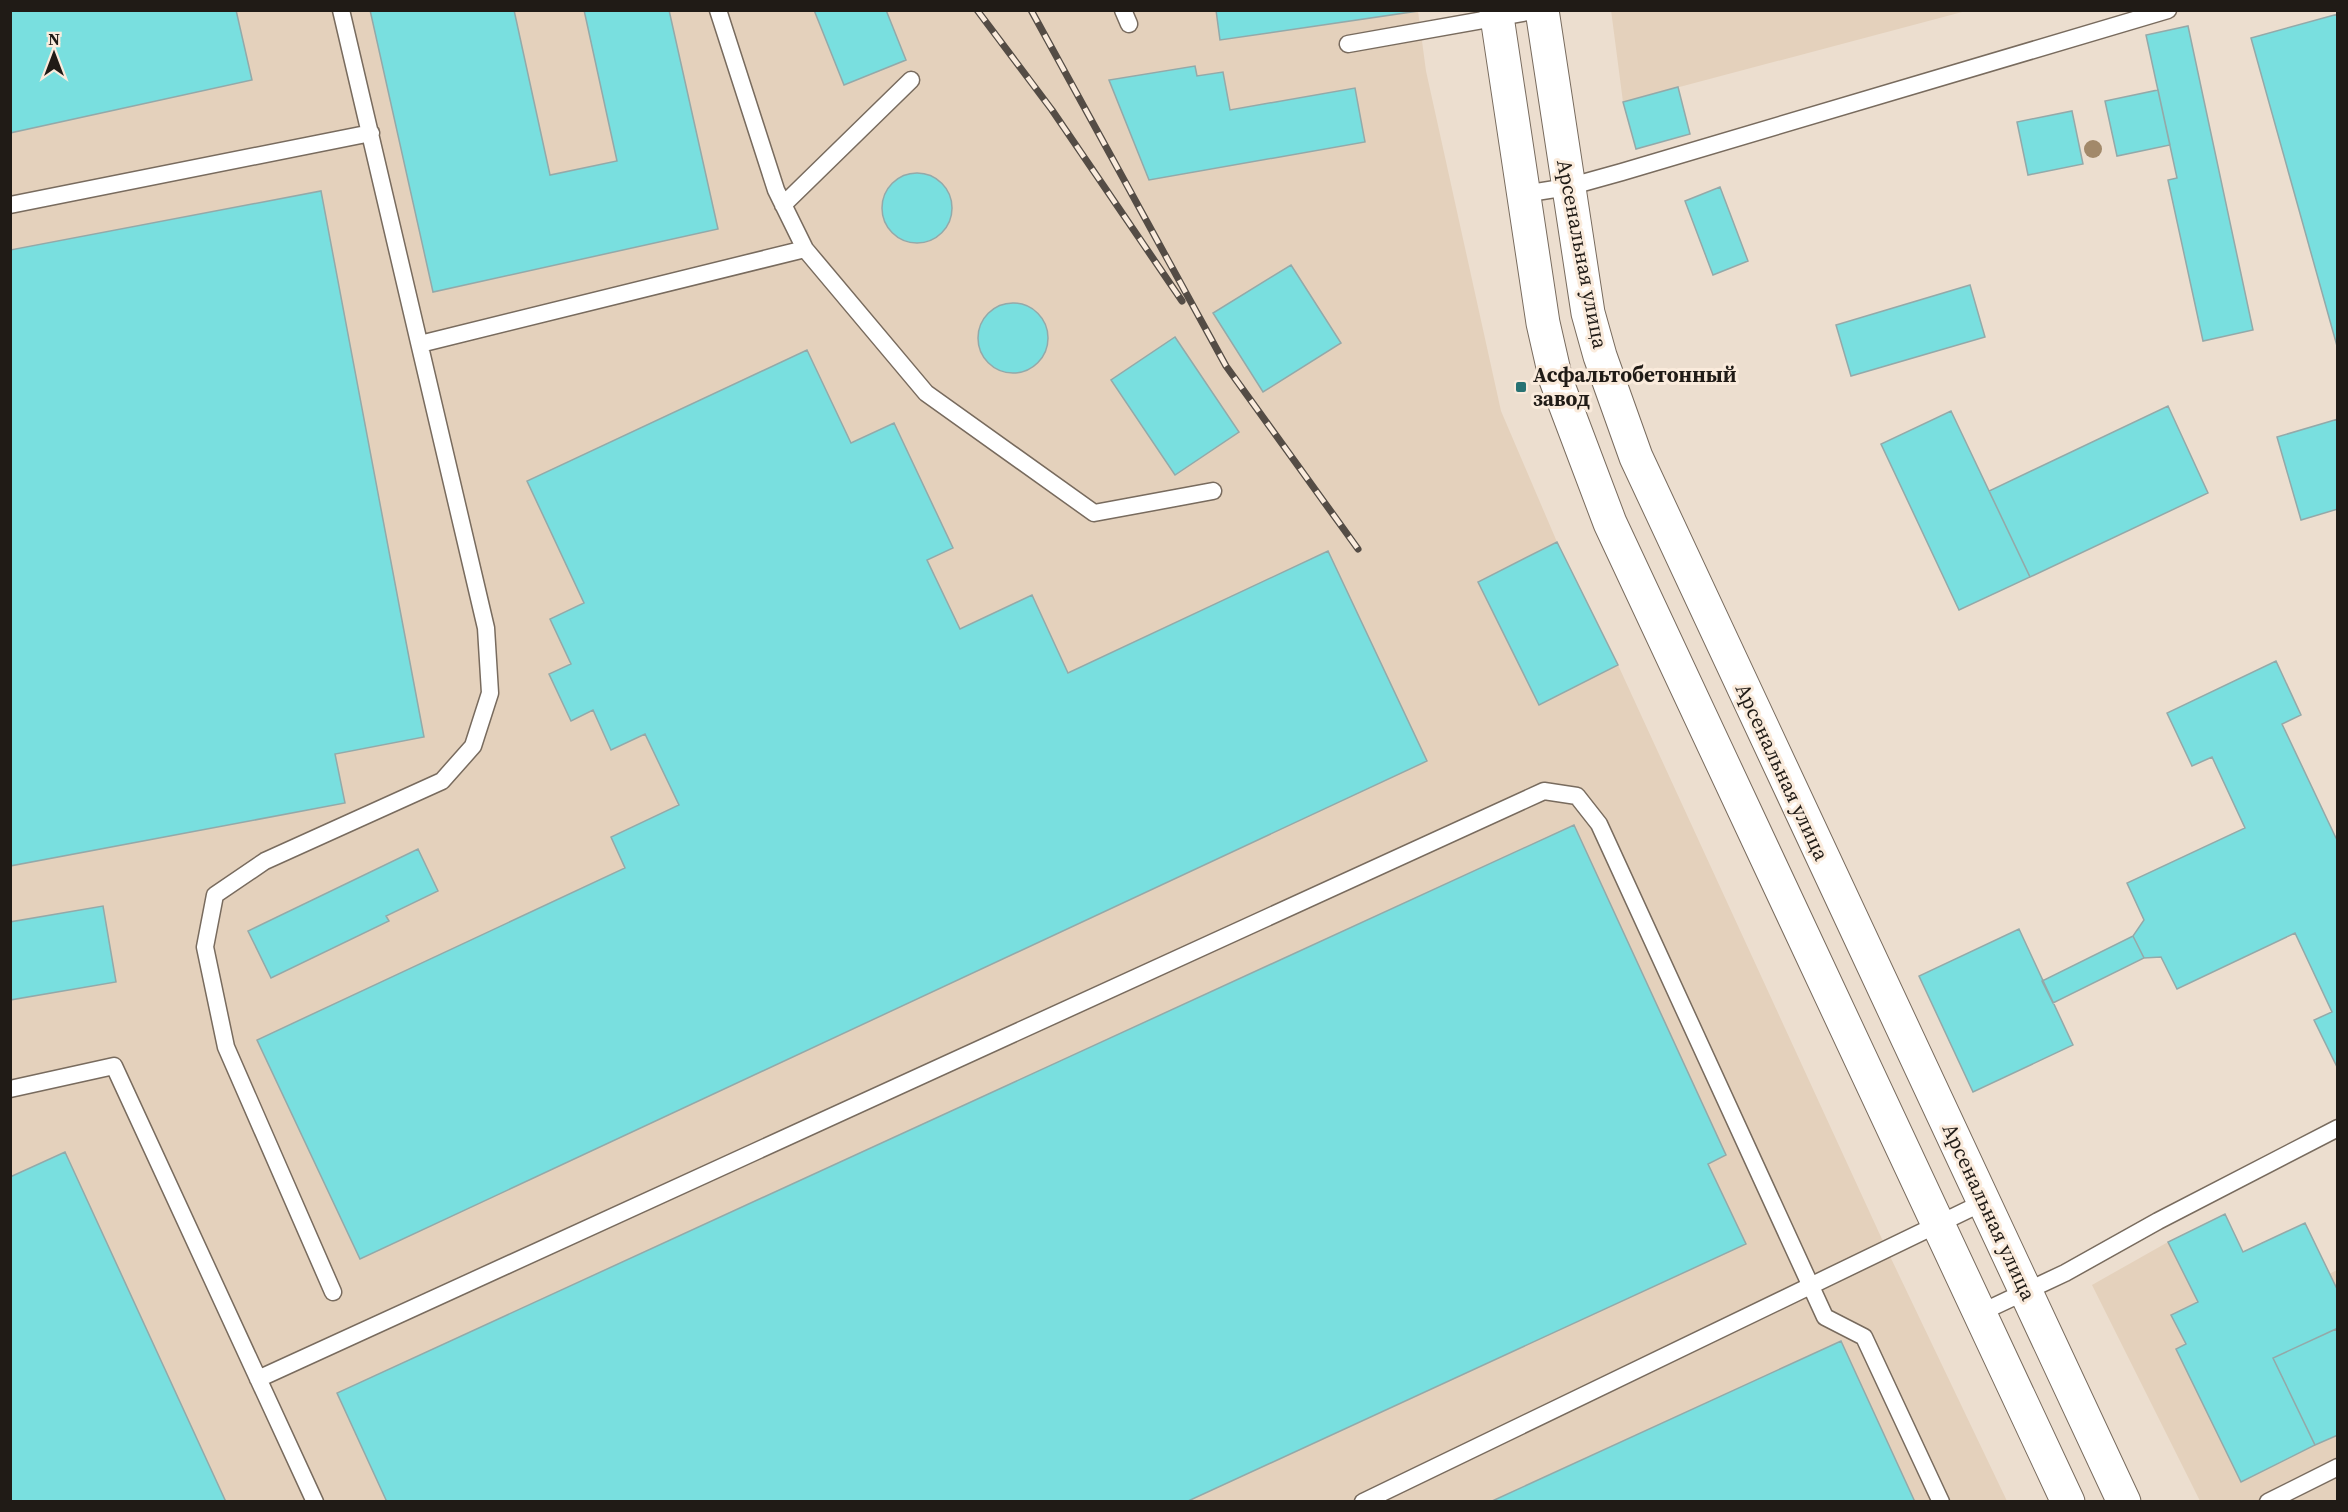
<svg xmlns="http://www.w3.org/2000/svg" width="2348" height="1512" font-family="'Source Serif 4',serif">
	<rect width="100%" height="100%" fill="#ecdecf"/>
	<!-- built -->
	<path fill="#e4d1bc" d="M 1611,10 L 1966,10 L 1966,11 L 1623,102 Z
		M 10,11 L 1418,11 L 1426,71 L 1501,411 L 1557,542 L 1618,665 L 1887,1250 L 2007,1501 L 11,1501 Z
		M 2225,1214 L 2243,1252 L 2305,1223 L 2329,1274 L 2337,1270 L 2337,1501 L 2200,1501 L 2092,1285 L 2168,1242 Z"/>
	<!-- building -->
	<path fill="#79dfdf" stroke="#93a9a9" stroke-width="1.5" d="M 10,10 L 236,10 L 252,80 L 10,133 Z
		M 370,10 L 514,10 L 550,175 L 617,161 L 584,10 L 669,10 L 718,229 L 433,292 Z
		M 814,10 L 886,10 L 906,60 L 844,85 Z
		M 1216,10 L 1418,10 L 1418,11 L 1220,40 Z
		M 2338,14 L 2338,346 L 2337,346 L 2251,38 Z
		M 2188,26 L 2253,330 L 2203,341 L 2168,180 L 2177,178 L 2146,35 Z
		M 1195,66 L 1197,76 L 1223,72 L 1230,110 L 1355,88 L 1365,142 L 1149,180 L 1109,80 Z
		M 1678,87 L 1690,134 L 1636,149 L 1623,102 Z
		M 2158,90 L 2170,145 L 2117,156 L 2105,101 Z
		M 2072,111 L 2083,164 L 2028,175 L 2017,122 Z
		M882 208a35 35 0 1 1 70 0a35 35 0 1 1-70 0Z
		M 1720,187 L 1748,261 L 1713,275 L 1685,201 Z
		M 321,191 L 424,737 L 335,754 L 345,803 L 10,866 L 10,250 Z
		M 1291,265 L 1341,343 L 1263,392 L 1213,313 Z
		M 1970,285 L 1985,337 L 1851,376 L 1836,325 Z
		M978 338a35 35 0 1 1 70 0a35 35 0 1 1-70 0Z
		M 1175,337 L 1239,432 L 1175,475 L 1111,380 Z
		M 807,350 L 851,443 L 894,423 L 953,548 L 927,560 L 960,629 L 1032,595 L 1068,673 L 1328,551 L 1427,761 L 360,1259 L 257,1040 L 625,868 L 611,837 L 679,805 L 645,734 L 611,750 L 593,710 L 571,721 L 549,674 L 571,664 L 550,619 L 584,603 L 527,481 Z
		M 2168,406 L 2208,493 L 2030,577 L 1989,491 Z
		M 1951,411 L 2030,577 L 1959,610 L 1881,444 Z
		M 2338,419 L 2338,509 L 2301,520 L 2277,437 Z
		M 1557,542 L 1618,665 L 1539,705 L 1478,582 Z
		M 2276,661 L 2301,715 L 2282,724 L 2336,838 L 2338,838 L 2338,1069 L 2314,1020 L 2332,1012 L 2295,933 L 2177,989 L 2161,957 L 2144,958 L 2133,936 L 2144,920 L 2127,883 L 2245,828 L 2212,757 L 2192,766 L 2167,713 Z
		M 1574,825 L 1726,1155 L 1708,1164 L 1746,1244 L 1186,1502 L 387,1502 L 337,1393 Z
		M 418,849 L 438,891 L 386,916 L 389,921 L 271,978 L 248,931 Z
		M 103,906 L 116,982 L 10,1000 L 10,922 Z
		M 2019,929 L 2073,1045 L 1973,1092 L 1919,976 Z
		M 2133,936 L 2144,958 L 2053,1003 L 2042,981 Z
		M 65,1152 L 226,1502 L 10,1502 L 10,1177 Z
		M 2225,1214 L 2243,1252 L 2305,1223 L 2338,1291 L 2338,1328 L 2273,1358 L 2315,1445 L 2241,1482 L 2176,1349 L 2186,1344 L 2171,1315 L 2198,1302 L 2168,1242 Z
		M 2336,1329 L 2338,1333 L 2338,1435 L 2315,1445 L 2273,1358 Z
		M 1841,1341 L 1915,1502 L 1490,1502 Z"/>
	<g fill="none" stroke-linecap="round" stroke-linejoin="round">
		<!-- service casing -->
		<g stroke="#786b5e" stroke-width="19">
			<path id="service" d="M 718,10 L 776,190 L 805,249 L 926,393 L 1094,513 L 1213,491
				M 1123,10 L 1129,24
				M 1348,44 L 1539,10
				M 1523,194 L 1568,187 L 1622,172 L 2168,10
				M 10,205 L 371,133
				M 783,205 L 911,80
				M 420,344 L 805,249
				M 10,1089 L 114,1066 L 315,1502
				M 333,1292 L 226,1047 L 205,947 L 215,895 L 265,861 L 442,781 L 473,746 L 490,693 L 486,628 L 341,10
				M 1980,1313 L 2065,1273 L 2158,1221 L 2338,1128
				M 258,1379 L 1544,791 L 1577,796 L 1599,824 L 1825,1317 L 1864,1337 L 1941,1502
				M 1363,1502 L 1984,1202
				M 2268,1502 L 2338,1467"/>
		</g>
		<!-- tertiary casing -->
		<g stroke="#786b5e" stroke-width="35">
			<path id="tertiary" d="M 1496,10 L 1543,323 L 1556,380 L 1610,523 L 2068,1502
				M 1542,10 L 1588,313 L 1600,356 L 1636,457 L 2124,1502"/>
		</g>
		<!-- service -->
		<use href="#service" stroke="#fff" stroke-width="16"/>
		<!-- tertiary -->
		<use href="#tertiary" stroke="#fff" stroke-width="33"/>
		<!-- rail casing -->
		<g stroke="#544c45" stroke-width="7">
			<path id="rail" d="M 977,10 L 1052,110 L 1182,301
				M 1031,10 L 1226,366 L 1358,549"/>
		</g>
		<!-- rail -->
		<use href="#rail" stroke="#faebdc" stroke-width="4.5" stroke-dasharray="14" stroke-linecap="butt"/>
	</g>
	<!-- trees -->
	<circle fill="#a2896a" cx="2093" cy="149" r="9"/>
	<!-- markers -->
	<rect fill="#287273" stroke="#faebdc" stroke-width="2" x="1515" y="381" width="12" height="12" rx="3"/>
	<g text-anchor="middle" stroke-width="6" stroke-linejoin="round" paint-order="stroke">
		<!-- street labels -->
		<g font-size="21" fill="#201b16" stroke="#faebdc">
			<text transform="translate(1582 254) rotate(79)" y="7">Арсенальная улица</text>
			<text transform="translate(1782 772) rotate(65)" y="7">Арсенальная улица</text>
			<text transform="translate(1989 1212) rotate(65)" y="7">Арсенальная улица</text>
		</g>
		<!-- poi labels -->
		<g font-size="21" font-weight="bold" fill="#201b16" stroke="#faebdc" text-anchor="start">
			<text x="1533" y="382">Асфальтобетонный<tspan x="1533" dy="24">завод</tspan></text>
		</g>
	</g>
	<!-- border -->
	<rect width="2348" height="1512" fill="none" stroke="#201b16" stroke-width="24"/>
	<!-- north arrow -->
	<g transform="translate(54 54)" stroke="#faebdc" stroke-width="4.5" paint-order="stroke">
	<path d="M0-4.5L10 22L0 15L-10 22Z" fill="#201b16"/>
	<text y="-9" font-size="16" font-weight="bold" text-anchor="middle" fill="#201b16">N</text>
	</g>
</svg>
